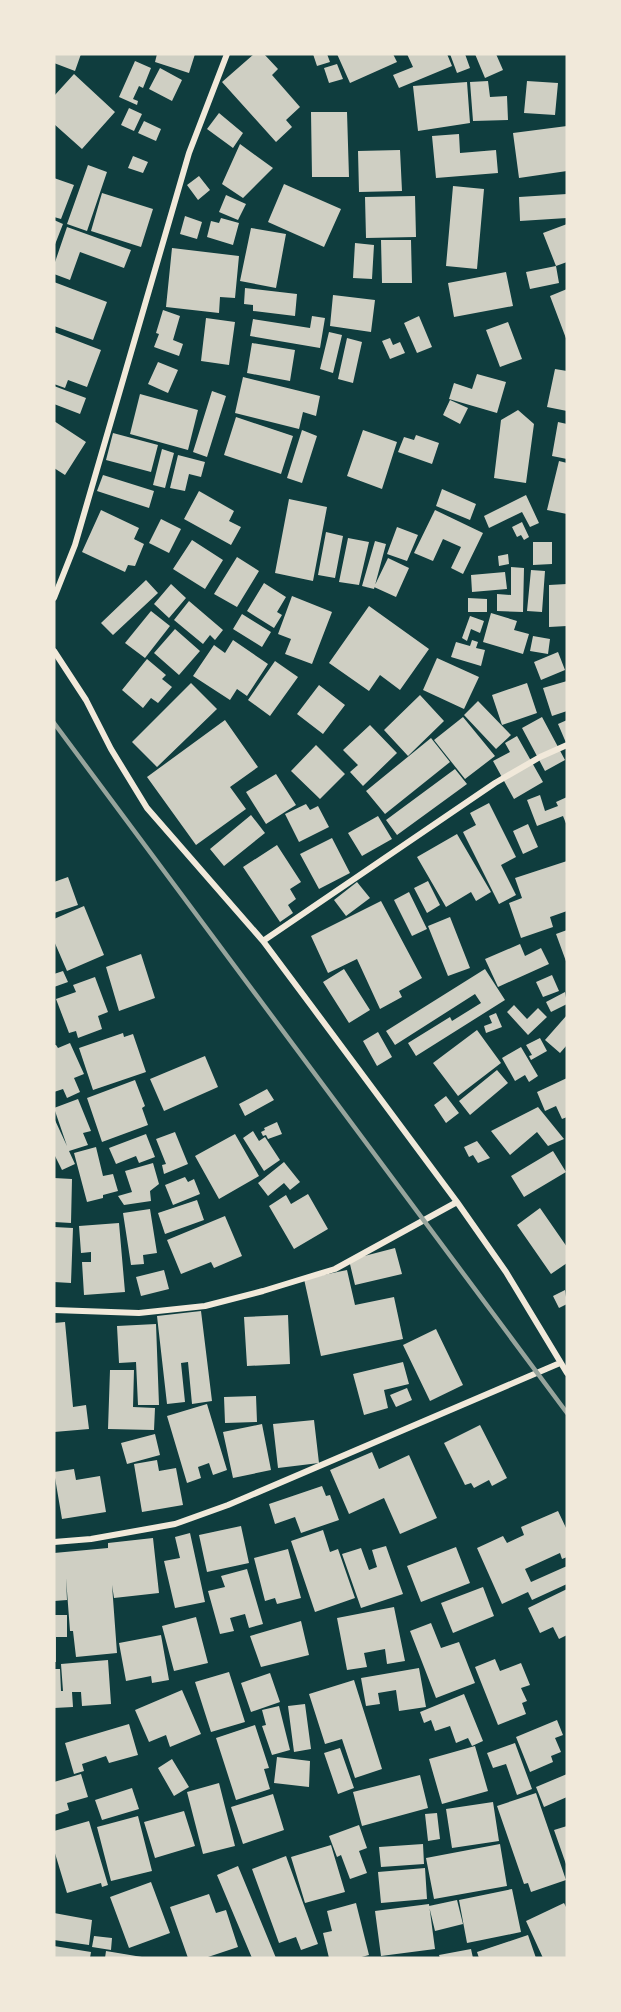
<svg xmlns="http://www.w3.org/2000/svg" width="621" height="2012" font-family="'Roboto Condensed',sans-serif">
	<rect width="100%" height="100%" fill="#0f3d3e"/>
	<!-- building -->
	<path fill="#cfcfc3" d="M 54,54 L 81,54 L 75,71 L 54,63 Z
		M 157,54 L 195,54 L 189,73 L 155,62 Z
		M 254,54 L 264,54 L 278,69 L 272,75 L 300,107 L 286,120 L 292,127 L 276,142 L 222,82 Z
		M 313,54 L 327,54 L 330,62 L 317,66 Z
		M 337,54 L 393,54 L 397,62 L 350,83 Z
		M 407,54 L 447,54 L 452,66 L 399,88 L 393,75 L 413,67 Z
		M 450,54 L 465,54 L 470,68 L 457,73 Z
		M 475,54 L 496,54 L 503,70 L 485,78 Z
		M 135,61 L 151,68 L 143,88 L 139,86 L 133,99 L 138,101 L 137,105 L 119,97 Z
		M 337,64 L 343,79 L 329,83 L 324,68 Z
		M 160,68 L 182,80 L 172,101 L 149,89 Z
		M 74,74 L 115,112 L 82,149 L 54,124 L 54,96 Z
		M 488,81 L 490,97 L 507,96 L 508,120 L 473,121 L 470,82 Z
		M 527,81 L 558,83 L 555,115 L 524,113 Z
		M 467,82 L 470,123 L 418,131 L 413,86 Z
		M 129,108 L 142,114 L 134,131 L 121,125 Z
		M 311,112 L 347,112 L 349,177 L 312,177 Z
		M 219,113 L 243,133 L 233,148 L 207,129 Z
		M 144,121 L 161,129 L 156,141 L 138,133 Z
		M 567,126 L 567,171 L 519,178 L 513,133 Z
		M 459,134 L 460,153 L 496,150 L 498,173 L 436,178 L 432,136 Z
		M 240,144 L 273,168 L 243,198 L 222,184 Z
		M 400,150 L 402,191 L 359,192 L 358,151 Z
		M 133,156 L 148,162 L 143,173 L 128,168 Z
		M 88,165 L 107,172 L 87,231 L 67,224 Z
		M 199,176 L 210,190 L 198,200 L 187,185 Z
		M 54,178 L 74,185 L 61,219 L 54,217 Z
		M 284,184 L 341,209 L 324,247 L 268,222 Z
		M 453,186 L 484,189 L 477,269 L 446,266 Z
		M 102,193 L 153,209 L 141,247 L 91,231 Z
		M 567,194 L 567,218 L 520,221 L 519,197 Z
		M 226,195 L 246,204 L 238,220 L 219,212 Z
		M 415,196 L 416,237 L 366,238 L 365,197 Z
		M 185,216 L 202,222 L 197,239 L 180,234 Z
		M 221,218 L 239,223 L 233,245 L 207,237 L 211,221 L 219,223 Z
		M 54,220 L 63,224 L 54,247 Z
		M 567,224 L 567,262 L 556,266 L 543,233 Z
		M 67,227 L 131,250 L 124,268 L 80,252 L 70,280 L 54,274 L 54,265 Z
		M 251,228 L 286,234 L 276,288 L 240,281 Z
		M 381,240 L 411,240 L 412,283 L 382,283 Z
		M 355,243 L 374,245 L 372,279 L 353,278 Z
		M 172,248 L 239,256 L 235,298 L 220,297 L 219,313 L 166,307 Z
		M 556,266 L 559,283 L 530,289 L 526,272 Z
		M 506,272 L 513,306 L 454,317 L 448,283 Z
		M 54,282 L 107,302 L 93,340 L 54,326 Z
		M 245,288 L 297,294 L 295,316 L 253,311 L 253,305 L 244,304 Z
		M 567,289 L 567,341 L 550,296 Z
		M 333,295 L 375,300 L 371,332 L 330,326 Z
		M 163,310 L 180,316 L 173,340 L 183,344 L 179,356 L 154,347 L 159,334 L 156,333 Z
		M 312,316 L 325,318 L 320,348 L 250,336 L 253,319 L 310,328 Z
		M 419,316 L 432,347 L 417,353 L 404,323 Z
		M 206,318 L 235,322 L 229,365 L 201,361 Z
		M 508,322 L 522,359 L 500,367 L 486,330 Z
		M 54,332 L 101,350 L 87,387 L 68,380 L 65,388 L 54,384 Z
		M 329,332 L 342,335 L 333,373 L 320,369 Z
		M 347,338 L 362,342 L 353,383 L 338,379 Z
		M 390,338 L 393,345 L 400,342 L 405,353 L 390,359 L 382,341 Z
		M 252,343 L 295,350 L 290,381 L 247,373 Z
		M 158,362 L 178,370 L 168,393 L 148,384 Z
		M 555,369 L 567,371 L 567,411 L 547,407 Z
		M 477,374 L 506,382 L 497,413 L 449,399 L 454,383 L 472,389 Z
		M 243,377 L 320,396 L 316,416 L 303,412 L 299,429 L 235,413 Z
		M 54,386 L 86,398 L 80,414 L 54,404 Z
		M 212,391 L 226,396 L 207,457 L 193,452 Z
		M 140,394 L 198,410 L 188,450 L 130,434 Z
		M 450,400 L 468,408 L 460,424 L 443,415 Z
		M 518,410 L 534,424 L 526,483 L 494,478 L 501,420 Z
		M 236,417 L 293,436 L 281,474 L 224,455 Z
		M 54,421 L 86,442 L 65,475 L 54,468 Z
		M 558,422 L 567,424 L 567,459 L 552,456 Z
		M 302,430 L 317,436 L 302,483 L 287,478 Z
		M 363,430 L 397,442 L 382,489 L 347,476 Z
		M 113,433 L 158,445 L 151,472 L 106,460 Z
		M 416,435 L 439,443 L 432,464 L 398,452 L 404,437 L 414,440 Z
		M 162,449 L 174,453 L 165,488 L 153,485 Z
		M 178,455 L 205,462 L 201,477 L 189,474 L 185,491 L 170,488 Z
		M 559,461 L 567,463 L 567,514 L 547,510 Z
		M 103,475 L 154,491 L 149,508 L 97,491 Z
		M 442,489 L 476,504 L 470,520 L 436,506 Z
		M 199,491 L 234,511 L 229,521 L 241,527 L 231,545 L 184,519 Z
		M 526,495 L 539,523 L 530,527 L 522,512 L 489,528 L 484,516 Z
		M 289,499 L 327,507 L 313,581 L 275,573 Z
		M 101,510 L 139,528 L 134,539 L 144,544 L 135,566 L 128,565 L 125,572 L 82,552 Z
		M 435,510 L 483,533 L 463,574 L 451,568 L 461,547 L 443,539 L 433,561 L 414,553 Z
		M 161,519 L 181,529 L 169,553 L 149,543 Z
		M 522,522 L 529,537 L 524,540 L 521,535 L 517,537 L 512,527 Z
		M 397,527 L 418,535 L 407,561 L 387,554 Z
		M 326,532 L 343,536 L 335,578 L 318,575 Z
		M 348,538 L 369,542 L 359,585 L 339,582 Z
		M 192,540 L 223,560 L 205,589 L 173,569 Z
		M 375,541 L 386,544 L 374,589 L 362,586 Z
		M 533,542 L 552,542 L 552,564 L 533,565 Z
		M 508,554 L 509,564 L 499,566 L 498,556 Z
		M 237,557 L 259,571 L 237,607 L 214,594 Z
		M 388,558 L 409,568 L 396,597 L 374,587 Z
		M 511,567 L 524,568 L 523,612 L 497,611 L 497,594 L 511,595 Z
		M 531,570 L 545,571 L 542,612 L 527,611 Z
		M 505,572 L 507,589 L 472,592 L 471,575 Z
		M 146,580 L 158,593 L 113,635 L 101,623 Z
		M 264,583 L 286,597 L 277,612 L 282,615 L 274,628 L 247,611 Z
		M 171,584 L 186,598 L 169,618 L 154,604 Z
		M 567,584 L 567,626 L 549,627 L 549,585 Z
		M 292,596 L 332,612 L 312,664 L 285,654 L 291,639 L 278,634 Z
		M 468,598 L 487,599 L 487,612 L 468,612 Z
		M 189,601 L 223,630 L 215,640 L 210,635 L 203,644 L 174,620 Z
		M 369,606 L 429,649 L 400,690 L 380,675 L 369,691 L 329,663 Z
		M 151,611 L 170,626 L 145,658 L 125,643 Z
		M 491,613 L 517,621 L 514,630 L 529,634 L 523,654 L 483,642 Z
		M 242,614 L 271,632 L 262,647 L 233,629 Z
		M 470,616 L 484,621 L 480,633 L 471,629 L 467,641 L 462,638 Z
		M 175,629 L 200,651 L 179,675 L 154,653 Z
		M 533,636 L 550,639 L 548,654 L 530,651 Z
		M 233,640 L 268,664 L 247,696 L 237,689 L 230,700 L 193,676 L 214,645 L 225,653 Z
		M 472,640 L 478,642 L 476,648 L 485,650 L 481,666 L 451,657 L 456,642 L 470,646 Z
		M 558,652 L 565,670 L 541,680 L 534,662 Z
		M 437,658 L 479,677 L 464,709 L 423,690 Z
		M 147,659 L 166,675 L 162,679 L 172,687 L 158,703 L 151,698 L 143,708 L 122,690 Z
		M 275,661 L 298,677 L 270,716 L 248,700 Z
		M 567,681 L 567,711 L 552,716 L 543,688 Z
		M 191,683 L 217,709 L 157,767 L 132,742 Z
		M 527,683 L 537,713 L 502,725 L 492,695 Z
		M 319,685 L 345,705 L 323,734 L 297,714 Z
		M 420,695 L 444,721 L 408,756 L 384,730 Z
		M 478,701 L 511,735 L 496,749 L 464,715 Z
		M 463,717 L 495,756 L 465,779 L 434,740 Z
		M 542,717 L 565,760 L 545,771 L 522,728 Z
		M 225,720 L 258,767 L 230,787 L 246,809 L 196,845 L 147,777 Z
		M 567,720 L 567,745 L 558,724 Z
		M 370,725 L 397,753 L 363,786 L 350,772 L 358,765 L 343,750 Z
		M 517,736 L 543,782 L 514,799 L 493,761 L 510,752 L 505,743 Z
		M 431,738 L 450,762 L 385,814 L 366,791 Z
		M 316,745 L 345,774 L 320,799 L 291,771 Z
		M 455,769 L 467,784 L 397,835 L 386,820 Z
		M 276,774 L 296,805 L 266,824 L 246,792 Z
		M 540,795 L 545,811 L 558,806 L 556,802 L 567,797 L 567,826 L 563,816 L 537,826 L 527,800 Z
		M 489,803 L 516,857 L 501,865 L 516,895 L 499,904 L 463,832 L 476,825 L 470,813 Z
		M 306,804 L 310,810 L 318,806 L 329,827 L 299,842 L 285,814 Z
		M 251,815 L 265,833 L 224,866 L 210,849 Z
		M 378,816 L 392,839 L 362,856 L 348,833 Z
		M 528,824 L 538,847 L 523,854 L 513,831 Z
		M 457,834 L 491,892 L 476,901 L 471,892 L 446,907 L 417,857 Z
		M 332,838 L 350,873 L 319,889 L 300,854 Z
		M 277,845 L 301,882 L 290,889 L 296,899 L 288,905 L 293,913 L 280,922 L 243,867 Z
		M 567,861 L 567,911 L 550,917 L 553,927 L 521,938 L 509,903 L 522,898 L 515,878 Z
		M 68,877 L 78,905 L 54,913 L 54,882 Z
		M 428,881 L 440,905 L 427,913 L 414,888 Z
		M 357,882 L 370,898 L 346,916 L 334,900 Z
		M 409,892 L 427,929 L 412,936 L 394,900 Z
		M 381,901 L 422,978 L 399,991 L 402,997 L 380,1009 L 357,959 L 328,973 L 311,936 Z
		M 84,906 L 104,955 L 67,971 L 54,941 L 54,919 Z
		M 450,917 L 470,968 L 448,976 L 428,926 Z
		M 567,930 L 567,964 L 556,934 Z
		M 520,944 L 525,956 L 541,948 L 549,964 L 498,987 L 485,959 Z
		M 141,954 L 155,998 L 119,1011 L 106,967 Z
		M 344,969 L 370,1010 L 349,1023 L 323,982 Z
		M 485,969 L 505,1000 L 416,1056 L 408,1043 L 450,1017 L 452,1021 L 481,1003 L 475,994 L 395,1045 L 386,1031 Z
		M 63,971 L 68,982 L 54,987 L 54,974 Z
		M 552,975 L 559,991 L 543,997 L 536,982 Z
		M 95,977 L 108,1012 L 98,1016 L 102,1029 L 78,1038 L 76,1031 L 69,1033 L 56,999 L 76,992 L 73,985 Z
		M 565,992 L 567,1004 L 551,1012 L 546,1002 Z
		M 514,1005 L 527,1019 L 538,1008 L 547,1017 L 528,1035 L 507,1012 Z
		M 496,1013 L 502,1027 L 486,1033 L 484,1026 L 492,1023 L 489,1016 Z
		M 567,1015 L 567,1045 L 560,1053 L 545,1040 Z
		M 477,1030 L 501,1063 L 458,1096 L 433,1063 Z
		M 378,1032 L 392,1057 L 377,1066 L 363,1041 Z
		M 123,1033 L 124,1037 L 133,1034 L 146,1072 L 93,1090 L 79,1048 Z
		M 540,1038 L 547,1051 L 531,1060 L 529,1056 L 532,1055 L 526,1045 Z
		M 70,1043 L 84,1074 L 74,1078 L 80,1092 L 67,1098 L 63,1089 L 54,1092 L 54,1045 L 56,1045 L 58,1048 Z
		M 521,1047 L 538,1076 L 529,1082 L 525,1075 L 515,1081 L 502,1058 Z
		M 205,1056 L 218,1087 L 164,1111 L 150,1079 Z
		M 497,1070 L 508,1083 L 470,1115 L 459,1101 Z
		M 567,1078 L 567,1117 L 562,1119 L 556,1106 L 545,1111 L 537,1092 Z
		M 135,1080 L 145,1106 L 142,1108 L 148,1125 L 102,1142 L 87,1098 Z
		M 267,1089 L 274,1100 L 245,1116 L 239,1104 Z
		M 446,1096 L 459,1113 L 446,1123 L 434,1105 Z
		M 78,1099 L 91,1131 L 83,1133 L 88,1145 L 69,1151 L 75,1164 L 62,1170 L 54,1154 L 54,1118 L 67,1146 L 54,1108 Z
		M 538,1107 L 564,1139 L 548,1146 L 537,1132 L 510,1155 L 491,1131 Z
		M 277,1122 L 282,1134 L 268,1139 L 266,1135 L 263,1136 L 261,1132 L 265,1130 L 264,1128 Z
		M 253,1131 L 259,1141 L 265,1137 L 280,1160 L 264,1171 L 243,1138 Z
		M 175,1132 L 188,1164 L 164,1174 L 162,1165 L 166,1164 L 156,1139 Z
		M 146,1134 L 155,1157 L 139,1163 L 136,1156 L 116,1164 L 109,1148 Z
		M 235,1134 L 259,1176 L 219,1199 L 195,1156 Z
		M 477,1141 L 490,1158 L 478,1163 L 473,1155 L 469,1157 L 464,1147 Z
		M 96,1147 L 103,1176 L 113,1174 L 118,1191 L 103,1195 L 103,1198 L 87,1202 L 74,1153 Z
		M 553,1151 L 566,1172 L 524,1197 L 511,1176 Z
		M 284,1162 L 300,1182 L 290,1190 L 284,1183 L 268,1196 L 258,1183 Z
		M 153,1163 L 159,1184 L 150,1191 L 151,1201 L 124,1205 L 118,1196 L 132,1192 L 125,1171 Z
		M 185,1177 L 188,1182 L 194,1179 L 200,1194 L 173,1205 L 165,1185 Z
		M 54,1178 L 72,1179 L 71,1223 L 54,1222 Z
		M 308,1194 L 328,1229 L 294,1249 L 269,1206 L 286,1195 L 291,1204 Z
		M 197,1200 L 204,1220 L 165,1234 L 158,1213 Z
		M 540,1208 L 567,1247 L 567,1263 L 551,1274 L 517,1225 Z
		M 150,1209 L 157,1253 L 143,1255 L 144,1264 L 131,1265 L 123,1213 Z
		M 225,1216 L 242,1256 L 214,1268 L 211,1262 L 181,1274 L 167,1240 Z
		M 119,1223 L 125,1292 L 84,1295 L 82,1262 L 91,1262 L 91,1252 L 81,1253 L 79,1226 Z
		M 54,1227 L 73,1228 L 71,1283 L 54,1282 Z
		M 395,1248 L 402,1274 L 355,1285 L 349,1260 Z
		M 164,1270 L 169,1289 L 141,1296 L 136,1277 Z
		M 347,1270 L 355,1305 L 394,1297 L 403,1339 L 321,1356 L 304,1279 Z
		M 565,1290 L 567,1304 L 559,1308 L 553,1296 Z
		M 201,1311 L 212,1401 L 192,1404 L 188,1362 L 181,1363 L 185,1402 L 167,1404 L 157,1316 Z
		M 288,1315 L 290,1364 L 247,1366 L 244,1317 Z
		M 65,1322 L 73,1407 L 86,1405 L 89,1429 L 54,1432 L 54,1323 Z
		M 156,1324 L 159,1405 L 138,1405 L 136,1362 L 119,1363 L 117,1326 Z
		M 436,1329 L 463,1385 L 430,1401 L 403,1345 Z
		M 403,1362 L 409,1384 L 384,1390 L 388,1408 L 364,1415 L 353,1374 Z
		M 110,1370 L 134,1370 L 133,1407 L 155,1408 L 154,1430 L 108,1429 Z
		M 407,1388 L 412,1400 L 396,1407 L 390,1395 Z
		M 256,1396 L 257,1422 L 225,1423 L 224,1397 Z
		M 207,1404 L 227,1470 L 213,1475 L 209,1463 L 198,1467 L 201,1478 L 187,1483 L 167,1416 Z
		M 314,1420 L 319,1463 L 278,1468 L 273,1424 Z
		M 262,1424 L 271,1470 L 233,1478 L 223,1432 Z
		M 480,1425 L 507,1478 L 492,1486 L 489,1480 L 474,1488 L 471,1483 L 465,1485 L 444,1443 Z
		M 155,1434 L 160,1455 L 127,1464 L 121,1443 Z
		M 372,1452 L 379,1469 L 409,1455 L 437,1518 L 400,1534 L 384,1498 L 349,1514 L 330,1470 Z
		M 157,1460 L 159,1471 L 176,1468 L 183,1505 L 142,1512 L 134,1464 Z
		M 74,1469 L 76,1480 L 100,1476 L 106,1512 L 62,1519 L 54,1472 Z
		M 322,1486 L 326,1496 L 330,1495 L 339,1520 L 301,1533 L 295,1517 L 275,1524 L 269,1504 Z
		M 558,1511 L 567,1530 L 567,1557 L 562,1559 L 560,1553 L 525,1569 L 531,1582 L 567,1566 L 567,1584 L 532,1600 L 528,1592 L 502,1604 L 477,1548 L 503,1536 L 507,1543 L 524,1535 L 521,1527 Z
		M 241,1526 L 249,1563 L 207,1572 L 199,1535 Z
		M 323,1530 L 330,1552 L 338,1549 L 355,1598 L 315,1612 L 291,1541 Z
		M 190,1533 L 205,1602 L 175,1608 L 164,1561 L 180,1558 L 175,1537 Z
		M 153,1538 L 159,1593 L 114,1598 L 112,1585 L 117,1653 L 76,1657 L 73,1631 L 70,1631 L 66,1578 L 67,1600 L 54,1601 L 54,1553 L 108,1548 L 108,1543 Z
		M 386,1546 L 403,1594 L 361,1608 L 342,1554 L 361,1548 L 369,1570 L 377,1567 L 372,1550 Z
		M 456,1547 L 470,1583 L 421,1602 L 407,1566 Z
		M 288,1549 L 301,1598 L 277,1604 L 275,1598 L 265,1601 L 254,1558 Z
		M 247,1569 L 263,1624 L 249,1628 L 245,1614 L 230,1618 L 234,1631 L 220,1634 L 208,1591 L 225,1587 L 221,1576 Z
		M 483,1587 L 494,1616 L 453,1633 L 441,1603 Z
		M 567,1589 L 567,1635 L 559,1639 L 553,1627 L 540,1633 L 528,1608 Z
		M 394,1607 L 405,1661 L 387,1664 L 385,1649 L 364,1653 L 367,1667 L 347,1670 L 337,1618 Z
		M 54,1615 L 67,1615 L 67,1637 L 56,1637 L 56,1662 L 54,1662 Z
		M 196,1617 L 208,1663 L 174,1671 L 162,1626 Z
		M 301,1621 L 309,1655 L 261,1667 L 250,1636 Z
		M 431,1623 L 441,1648 L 459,1642 L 475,1683 L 436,1698 L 410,1631 Z
		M 161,1635 L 169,1680 L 152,1683 L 151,1676 L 126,1681 L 119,1643 Z
		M 495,1659 L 500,1671 L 521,1663 L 530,1685 L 521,1688 L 527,1701 L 522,1703 L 526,1714 L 498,1725 L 475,1667 Z
		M 108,1660 L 111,1704 L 82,1706 L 81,1692 L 72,1692 L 73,1707 L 54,1708 L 54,1669 L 60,1669 L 61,1691 L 63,1691 L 61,1664 Z
		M 419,1668 L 426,1707 L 399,1711 L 396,1690 L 378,1693 L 380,1704 L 366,1706 L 361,1678 Z
		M 229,1672 L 245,1722 L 211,1732 L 195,1682 Z
		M 270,1673 L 280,1702 L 251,1712 L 241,1683 Z
		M 354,1680 L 382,1769 L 355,1778 L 342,1739 L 325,1744 L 309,1694 Z
		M 182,1690 L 201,1734 L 170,1747 L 166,1735 L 149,1742 L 135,1710 Z
		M 464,1694 L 483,1741 L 472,1746 L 468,1738 L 456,1743 L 450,1726 L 435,1731 L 431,1720 L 424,1723 L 420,1712 Z
		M 305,1704 L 311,1749 L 294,1752 L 288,1706 Z
		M 279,1706 L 290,1750 L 272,1755 L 262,1726 L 266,1725 L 262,1710 Z
		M 557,1720 L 563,1735 L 555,1738 L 561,1752 L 551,1756 L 553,1762 L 530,1772 L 516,1737 Z
		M 129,1724 L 138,1755 L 109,1763 L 106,1756 L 82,1764 L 84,1771 L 74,1774 L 65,1743 Z
		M 255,1725 L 269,1768 L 264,1769 L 270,1789 L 236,1800 L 216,1738 Z
		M 515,1743 L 532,1789 L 517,1795 L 506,1764 L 493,1768 L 487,1753 Z
		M 475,1746 L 488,1791 L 442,1804 L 429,1759 Z
		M 340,1748 L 354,1788 L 338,1794 L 324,1753 Z
		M 277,1757 L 310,1761 L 309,1787 L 274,1783 Z
		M 172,1759 L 189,1787 L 174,1796 L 158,1768 Z
		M 81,1774 L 88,1797 L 67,1803 L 69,1810 L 54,1815 L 54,1782 Z
		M 567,1774 L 567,1797 L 544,1807 L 536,1787 Z
		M 420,1775 L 428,1808 L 362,1826 L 353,1792 Z
		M 219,1783 L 235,1846 L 203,1854 L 187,1792 Z
		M 132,1788 L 139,1809 L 102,1820 L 95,1800 Z
		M 536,1793 L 566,1880 L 531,1892 L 528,1883 L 524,1884 L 497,1806 Z
		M 273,1794 L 284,1830 L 243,1844 L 231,1807 Z
		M 493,1802 L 499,1841 L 452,1848 L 446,1809 Z
		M 184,1811 L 195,1846 L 155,1858 L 144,1822 Z
		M 437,1813 L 440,1839 L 428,1841 L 425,1814 Z
		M 138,1816 L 152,1871 L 111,1881 L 97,1827 Z
		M 89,1821 L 108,1885 L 102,1887 L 101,1883 L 67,1893 L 54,1850 L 54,1831 Z
		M 359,1825 L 367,1848 L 359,1851 L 367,1873 L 350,1879 L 341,1855 L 337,1857 L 329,1836 Z
		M 567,1826 L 567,1867 L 554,1830 Z
		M 423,1844 L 424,1864 L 381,1867 L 379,1847 Z
		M 500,1844 L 507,1886 L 434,1899 L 426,1858 Z
		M 331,1845 L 345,1892 L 305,1903 L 291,1857 Z
		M 286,1856 L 318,1944 L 301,1950 L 296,1937 L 279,1943 L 252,1869 Z
		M 238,1866 L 276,1958 L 252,1958 L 217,1875 Z
		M 425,1868 L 427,1899 L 381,1903 L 378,1872 Z
		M 151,1882 L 170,1933 L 129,1948 L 110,1897 Z
		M 512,1889 L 521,1932 L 467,1943 L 459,1900 Z
		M 209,1894 L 216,1913 L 226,1910 L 238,1947 L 205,1958 L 188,1958 L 170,1907 Z
		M 457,1900 L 463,1924 L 435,1931 L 429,1906 Z
		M 356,1903 L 369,1955 L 358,1958 L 329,1958 L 323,1933 L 332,1931 L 327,1911 Z
		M 564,1903 L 567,1909 L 567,1958 L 543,1958 L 526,1921 Z
		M 429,1904 L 435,1949 L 381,1956 L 375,1911 Z
		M 54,1913 L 92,1920 L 89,1945 L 54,1940 Z
		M 528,1935 L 536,1958 L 479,1958 L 477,1952 Z
		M 94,1936 L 112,1938 L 111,1950 L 92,1947 Z
		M 54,1946 L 91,1952 L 90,1958 L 54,1958 Z
		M 471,1949 L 473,1958 L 440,1958 L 439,1955 Z
		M 106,1951 L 142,1957 L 142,1958 L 105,1958 Z"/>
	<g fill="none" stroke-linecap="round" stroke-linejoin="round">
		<!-- minor -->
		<path stroke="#f1e9da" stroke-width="6" d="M 54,598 L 75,545 L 189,153 L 227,54
			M 54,651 L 86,700 L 111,749 L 147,808 L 263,941 L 313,1008 L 457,1202 L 506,1272 L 567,1373
			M 263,941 L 495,783 L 540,757 L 567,745
			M 54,1310 L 139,1313 L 205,1306 L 263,1291 L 335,1269 L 457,1202
			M 54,1542 L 91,1539 L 175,1524 L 228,1505 L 560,1363"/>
		<!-- rail -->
		<path stroke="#97a49c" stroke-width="4.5" d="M 54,723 L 567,1413"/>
	</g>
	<!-- border -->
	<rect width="621" height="2012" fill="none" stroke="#f1e9da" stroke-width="111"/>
</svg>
